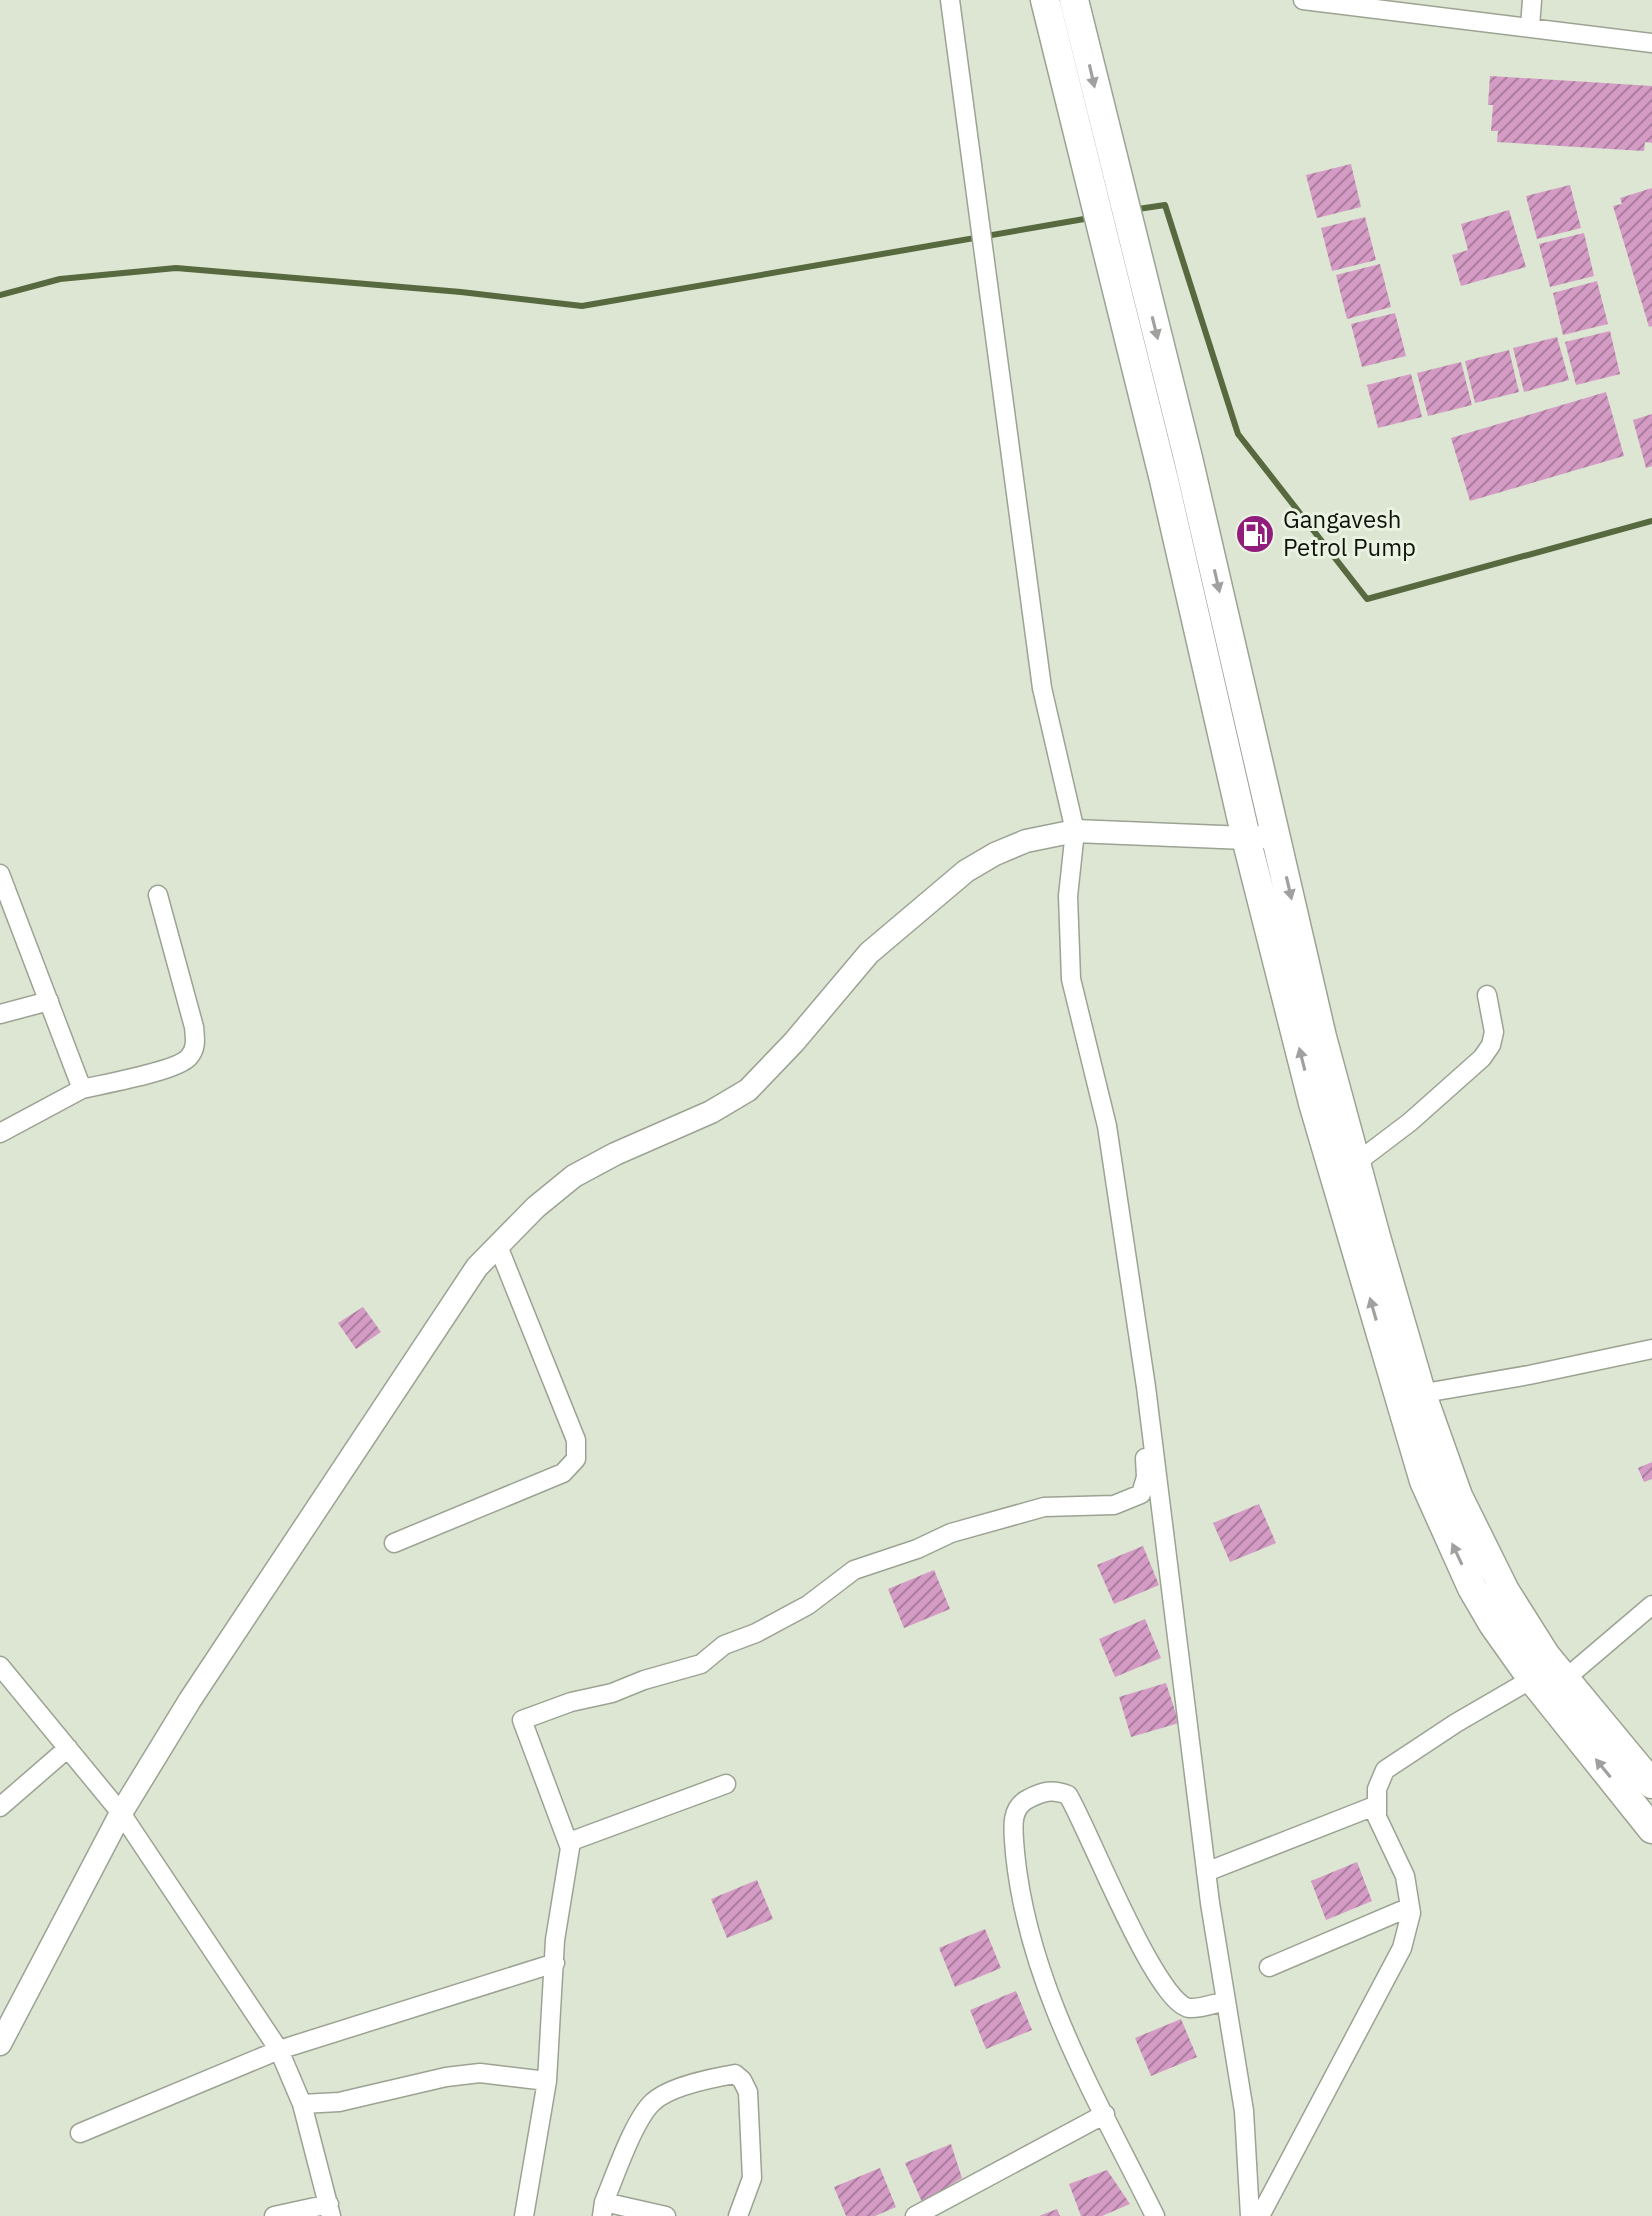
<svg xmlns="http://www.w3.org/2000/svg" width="1652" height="2216" font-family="'IBM Plex Sans',sans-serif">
	<defs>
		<pattern id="building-hatch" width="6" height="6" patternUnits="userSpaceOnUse" patternTransform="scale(2)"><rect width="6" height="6" fill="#d49bc5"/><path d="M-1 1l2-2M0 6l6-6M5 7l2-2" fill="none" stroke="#ab7d9e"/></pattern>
	</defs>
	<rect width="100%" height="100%" fill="#dde5d3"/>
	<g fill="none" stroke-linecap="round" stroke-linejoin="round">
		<!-- stream -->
		<path stroke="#57693e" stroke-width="6" d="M 1138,209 L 1165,205 L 1238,434 L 1367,599 L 1652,521
			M 0,295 L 60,279 L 176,268 L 461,292 L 582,306 L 1090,218"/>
	</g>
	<!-- building -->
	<path fill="url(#building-hatch)" d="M 1490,76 L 1652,86 L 1652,143 L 1645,142 L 1644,151 L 1497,142 L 1498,131 L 1491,131 L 1493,105 L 1488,105 Z
		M 1351,164 L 1361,207 L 1317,218 L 1306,175 Z
		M 1570,185 L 1581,228 L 1537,239 L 1526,196 Z
		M 1652,188 L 1652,326 L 1649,327 L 1613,206 L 1622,204 L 1620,198 Z
		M 1509,210 L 1526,267 L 1461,286 L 1452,255 L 1468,250 L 1461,224 Z
		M 1365,217 L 1376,260 L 1332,271 L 1321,228 Z
		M 1584,233 L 1594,276 L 1550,287 L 1539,244 Z
		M 1380,264 L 1391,307 L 1347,319 L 1336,275 Z
		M 1597,281 L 1608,324 L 1563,335 L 1553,293 Z
		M 1395,313 L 1406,356 L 1362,367 L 1351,324 Z
		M 1610,331 L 1620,374 L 1576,385 L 1565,342 Z
		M 1557,337 L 1569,380 L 1524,392 L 1513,348 Z
		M 1509,350 L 1519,392 L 1475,403 L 1465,361 Z
		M 1461,362 L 1472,405 L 1428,416 L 1417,373 Z
		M 1411,374 L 1422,417 L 1378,428 L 1367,385 Z
		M 1606,392 L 1624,456 L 1470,501 L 1451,438 Z
		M 1652,414 L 1652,466 L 1646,468 L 1633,420 Z
		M 363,1307 L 381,1332 L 356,1349 L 338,1323 Z
		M 1652,1462 L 1652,1479 L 1644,1482 L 1638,1468 Z
		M 1259,1504 L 1276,1543 L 1230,1562 L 1213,1523 Z
		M 1143,1546 L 1159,1585 L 1114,1604 L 1097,1565 Z
		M 934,1570 L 950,1609 L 904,1628 L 888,1589 Z
		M 1145,1619 L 1161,1658 L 1115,1677 L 1099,1639 Z
		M 1166,1683 L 1179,1723 L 1131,1737 L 1119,1697 Z
		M 1357,1862 L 1372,1901 L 1326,1920 L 1311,1881 Z
		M 757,1880 L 773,1919 L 727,1938 L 711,1899 Z
		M 985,1929 L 1001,1968 L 955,1987 L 939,1948 Z
		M 1016,1991 L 1032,2030 L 986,2049 L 970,2010 Z
		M 1181,2019 L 1197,2057 L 1151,2076 L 1135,2038 Z
		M 951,2144 L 962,2178 L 922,2202 L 905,2163 Z
		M 880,2168 L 896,2207 L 875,2216 L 846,2216 L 834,2187 Z
		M 1107,2170 L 1130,2204 L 1102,2216 L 1081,2216 L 1069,2184 Z
		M 1057,2209 L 1060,2216 L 1039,2216 Z"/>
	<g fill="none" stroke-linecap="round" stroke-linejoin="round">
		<!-- minor casing -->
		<g stroke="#9ba393" stroke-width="21">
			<path id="minor" d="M 950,0 L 1042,688 L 1075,831 L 1068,896 L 1071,979 L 1107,1126 L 1146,1387 L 1210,1903 L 1244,2111 L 1250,2216
				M 1303,0 L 1652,43
				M 1530,27 L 1532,0
				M 0,874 L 82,1089 C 103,1084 178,1071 189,1057 C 197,1048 195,1038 194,1027 L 158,895
				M 0,1014 L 49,1001
				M 0,1133 L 82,1089
				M 1356,1163 L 1410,1122 L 1482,1058 L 1491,1045 L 1494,1032 L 1487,995
				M 1413,1395 L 1529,1375 L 1652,1349
				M 394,1543 L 563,1473 L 576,1459 L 576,1440 L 498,1246
				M 0,1666 L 121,1813 L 279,2050 L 302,2104 L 331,2216
				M 1565,1679 L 1652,1605
				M 530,1717 L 522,1720 L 571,1702 L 612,1693 L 644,1680 L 701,1664 L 724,1645 L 756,1633 L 808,1605 L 854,1570 L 917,1549 L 951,1533 L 1044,1507 L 1114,1505 L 1141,1494 L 1146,1477 L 1145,1458
				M 522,1720 L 570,1848 L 555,1940 L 547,2081
				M 0,1807 L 68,1748
				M 569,1842 L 726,1784
				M 1206,1872 L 1377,1805
				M 1269,1967 L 1410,1907
				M 302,2104 L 339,2102 L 446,2077 L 480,2073 L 547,2081 L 524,2216
				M 80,2133 L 279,2050 L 555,1963
				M 604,2202 L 666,2216
				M 274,2216 L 329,2204
				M 602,2216 L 604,2202 C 615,2176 634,2119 653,2102 C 670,2086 712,2078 735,2074 L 742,2080 L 748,2092 L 752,2178 L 738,2216
				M 915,2216 L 1105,2114
				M 1155,2216 C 1097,2099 1028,1985 1015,1853 C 1014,1834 1008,1809 1028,1799 C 1043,1791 1052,1789 1068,1795 C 1089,1830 1155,2002 1189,2008 C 1200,2009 1216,2003 1226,2001
				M 1260,2216 L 1402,1948 L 1411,1913 L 1405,1876 L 1377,1817 L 1377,1789 L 1385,1770 L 1456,1723 L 1532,1679"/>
		</g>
		<!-- tertiary casing -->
		<g stroke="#9ba393" stroke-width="25">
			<path id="tertiary" d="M 0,2044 L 121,1813 L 190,1700 L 477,1267 L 536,1207 L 574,1176 L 615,1154 L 711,1112 L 748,1090 L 794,1042 L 869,953 L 966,871 L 995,854 L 1026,841 L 1075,831 L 1246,838 L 1277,836"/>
		</g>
		<!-- trunk casing -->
		<g stroke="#9ba393" stroke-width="31">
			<path id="trunk" d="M 1045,0 L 1164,480 L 1246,838 L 1313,1103 L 1424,1481 L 1472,1588 L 1493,1624 L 1532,1679 L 1652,1829
				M 1074,0 L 1188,458 L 1322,1037 L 1376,1237 L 1421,1392 L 1458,1496 L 1505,1591 L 1546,1656 L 1652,1784"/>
		</g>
		<!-- minor -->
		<use href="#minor" stroke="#fff" stroke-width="18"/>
		<!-- tertiary -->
		<use href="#tertiary" stroke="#fff" stroke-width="22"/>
		<!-- trunk -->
		<use href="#trunk" stroke="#fff" stroke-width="28"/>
	</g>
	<!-- one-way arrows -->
	<defs><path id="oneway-solid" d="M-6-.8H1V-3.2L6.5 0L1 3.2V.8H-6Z" transform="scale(2)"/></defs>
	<g fill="#9fa19e">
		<use href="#oneway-solid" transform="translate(1092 76) rotate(77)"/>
		<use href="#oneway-solid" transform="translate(1155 328) rotate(76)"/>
		<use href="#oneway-solid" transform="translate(1217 581) rotate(77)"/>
		<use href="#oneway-solid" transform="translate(1289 888) rotate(77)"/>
		<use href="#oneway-solid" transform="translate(1302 1059) rotate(-104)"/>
		<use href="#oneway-solid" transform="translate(1373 1309) rotate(-106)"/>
		<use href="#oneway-solid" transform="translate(1457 1554) rotate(-115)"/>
		<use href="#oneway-solid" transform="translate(1603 1768) rotate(-129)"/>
	</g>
	<!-- icons -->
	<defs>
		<g id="fuel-disc" transform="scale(2)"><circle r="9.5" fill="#901c7c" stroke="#eaf2e1"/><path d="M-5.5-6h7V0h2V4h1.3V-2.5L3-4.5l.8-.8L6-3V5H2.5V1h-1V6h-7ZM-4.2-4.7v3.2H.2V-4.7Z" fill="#fff"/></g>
	</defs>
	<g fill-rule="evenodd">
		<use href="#fuel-disc" x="1255" y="534"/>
	</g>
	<g text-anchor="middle" stroke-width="6" stroke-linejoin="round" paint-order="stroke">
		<!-- poi labels -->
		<g font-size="24" fill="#10130d" stroke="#eaf2e1" text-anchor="start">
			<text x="1283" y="528">Gangavesh<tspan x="1283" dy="28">Petrol Pump</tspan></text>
		</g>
	</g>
</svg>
